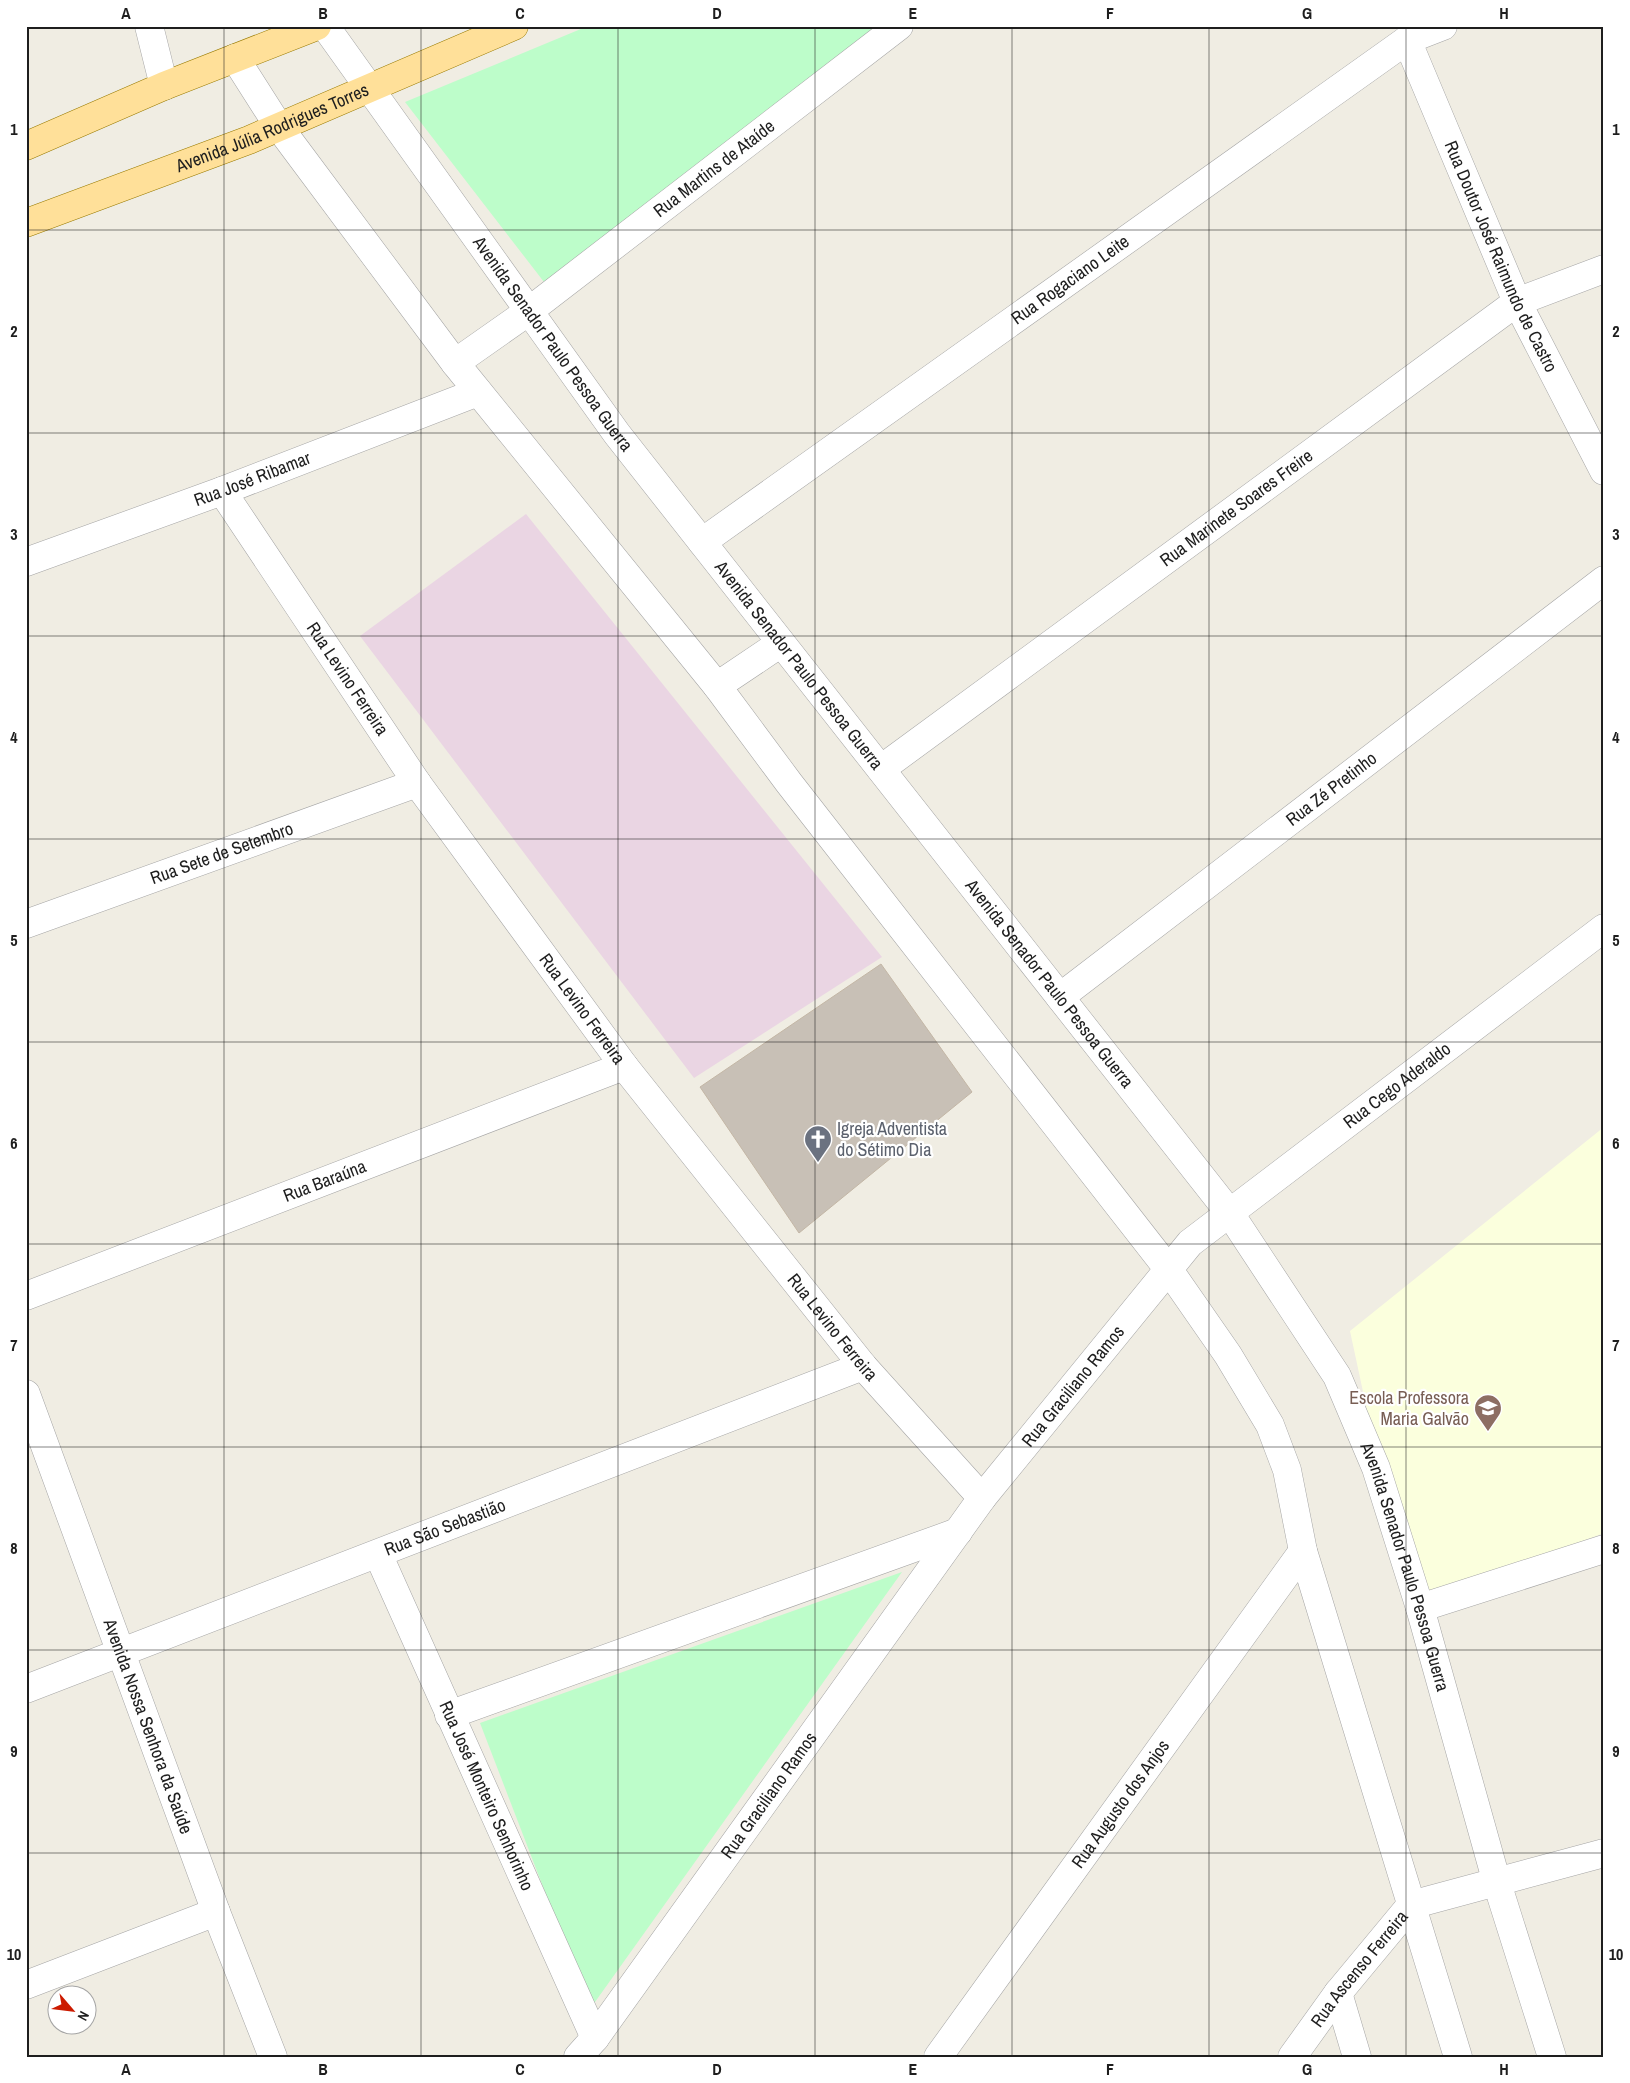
<svg xmlns="http://www.w3.org/2000/svg" width="1630" height="2083" font-family="'Archivo Narrow',sans-serif">
	<rect width="100%" height="100%" fill="#f0ede3"/>
	<!-- industrial -->
	<path fill="#ead5e3" d="M 526,514 L 882,957 L 694,1078 L 360,636 Z"/>
	<!-- education -->
	<path fill="#fbffdd" d="M 1604,1127 L 1604,1533 L 1409,1606 L 1350,1331 Z"/>
	<!-- park -->
	<path fill="#bdfdca" d="M 588,26 L 884,26 L 544,282 L 405,102 Z
		M 902,1572 L 590,2009 L 480,1723 Z"/>
	<!-- building -->
	<path fill="#c8c0b6" stroke="#c3b6a5" d="M 881,964 L 972,1092 L 799,1233 L 700,1087 Z"/>
	<g fill="none" stroke-linecap="round" stroke-linejoin="round">
		<!-- minor casing -->
		<g stroke="#a5a5a5" stroke-width="29">
			<g id="minor">
				<path d="M 149,26 L 164,86"/>
				<path id="s1" d="M 325,26 L 617,434 L 1229,1212 L 1337,1376 L 1376,1468 L 1420,1608 L 1497,1883 L 1552,2057"/>
				<path id="s2" d="M 1407,40 L 1517,302 L 1604,471"/>
				<path d="M 235,58 L 279,127 L 455,363 L 717,686 L 789,783 L 1169,1270 L 1228,1355 L 1270,1425 L 1287,1470 L 1303,1551 L 1458,2057"/>
				<path id="s3" d="M 455,363 L 529,311 L 899,26"/>
				<path id="s4" d="M 222,491 L 417,783 L 624,1066 L 863,1366 L 982,1498"/>
				<path id="s5" d="M 702,542 L 1407,40 L 1443,26"/>
				<path id="s6" d="M 26,562 L 222,491 L 478,392"/>
				<path d="M 717,686 L 781,643"/>
				<path id="s7" d="M 881,769 L 1517,302 L 1604,269"/>
				<path id="s8" d="M 26,924 L 417,783"/>
				<path id="s9" d="M 1060,997 L 1604,580"/>
				<path id="s10" d="M 26,1296 L 624,1066"/>
				<path id="s11" d="M 26,1394 L 216,1912 L 273,2057"/>
				<path id="s12" d="M 378,1554 L 595,2038"/>
				<path d="M 1420,1608 L 1604,1549"/>
				<path id="s13" d="M 26,1689 L 863,1366"/>
				<path d="M 449,1715 L 958,1532"/>
				<path d="M 26,1985 L 216,1912"/>
				<path d="M 1338,1993 L 1357,2057"/>
				<path id="s14" d="M 578,2057 L 595,2038 L 982,1498 L 1190,1243 L 1604,928"/>
				<path id="s15" d="M 938,2057 L 1303,1551"/>
				<path id="s16" d="M 1292,2057 L 1338,1993 L 1411,1905 L 1604,1853"/>
			</g>
		</g>
		<!-- major casing -->
		<g stroke="#987a00" stroke-width="29">
			<g id="major">
				<path d="M 26,146 L 164,86 L 317,26"/>
				<path id="s17" d="M 26,223 L 249,140 L 514,26"/>
			</g>
		</g>
		<!-- minor -->
		<use href="#minor" stroke="#fff" stroke-width="28"/>
		<!-- major -->
		<use href="#major" stroke="#ffe099" stroke-width="28"/>
	</g>
	<!-- grid -->
	<path fill="none" stroke="#1e1e1e" stroke-width="1" stroke-opacity="0.55" d="M 224,26 L 224,2057M 421,26 L 421,2057M 618,26 L 618,2057M 815,26 L 815,2057M 1012,26 L 1012,2057M 1209,26 L 1209,2057M 1406,26 L 1406,2057M 26,230 L 1604,230M 26,433 L 1604,433M 26,636 L 1604,636M 26,839 L 1604,839M 26,1042 L 1604,1042M 26,1244 L 1604,1244M 26,1447 L 1604,1447M 26,1650 L 1604,1650M 26,1853 L 1604,1853"/>
	<!-- icons -->
	<defs>
		<g id="church-pin" transform="scale(1.4375)"><path d="M0 17L-7.5 6A9.5 9.5 0 1 1 7.5 6Z" fill="#6b7280" stroke="#fff"/><path d="M-1.2-6h2.4v3.5h3.3v2.4h-3.3V6h-2.4V-.1h-3.3v-2.4h3.3Z" fill="#fff"/></g>
		<g id="school-pin" transform="scale(1.4375)"><path d="M0 17L-7.5 6A9.5 9.5 0 1 1 7.5 6Z" fill="#8d6e63" stroke="#fff"/><path d="M0-5L7-2L0 1L-7-2ZM-4 1L0 2.5L4 1V4Q0 6-4 4Z" fill="#fff"/></g>
	</defs>
	<g fill-rule="evenodd">
		<use href="#church-pin" x="818" y="1139"/>
		<use href="#school-pin" x="1488" y="1408"/>
	</g>
	<g text-anchor="middle" stroke-width="4.5" stroke-linejoin="round" paint-order="stroke">
		<!-- street labels -->
		<g font-size="18" fill="#1e1e1e" stroke="#fff">
			<text dy="6" stroke="none"><textPath href="#s17" startOffset="264">Avenida Júlia Rodrigues Torres</textPath></text>
			<text dy="6" stroke="none"><textPath href="#s3" startOffset="324">Rua Martins de Ataíde</textPath></text>
			<text dy="6" stroke="none"><textPath href="#s2" startOffset="236">Rua Doutor José Raimundo de Castro</textPath></text>
			<text dy="6" stroke="none"><textPath href="#s5" startOffset="452">Rua Rogaciano Leite</textPath></text>
			<text dy="6" stroke="none"><textPath href="#s1" startOffset="391">Avenida Senador Paulo Pessoa Guerra</textPath></text>
			<text dy="6" stroke="none"><textPath href="#s6" startOffset="241">Rua José Ribamar</textPath></text>
			<text dy="6" stroke="none"><textPath href="#s7" startOffset="441">Rua Marinete Soares Freire</textPath></text>
			<text dy="6" stroke="none"><textPath href="#s1" startOffset="796">Avenida Senador Paulo Pessoa Guerra</textPath></text>
			<text dy="6" stroke="none"><textPath href="#s4" startOffset="226">Rua Levino Ferreira</textPath></text>
			<text dy="6" stroke="none"><textPath href="#s9" startOffset="342">Rua Zé Pretinho</textPath></text>
			<text dy="6" stroke="none"><textPath href="#s8" startOffset="208">Rua Sete de Setembro</textPath></text>
			<text dy="6" stroke="none"><textPath href="#s1" startOffset="1201">Avenida Senador Paulo Pessoa Guerra</textPath></text>
			<text dy="6" stroke="none"><textPath href="#s4" startOffset="631">Rua Levino Ferreira</textPath></text>
			<text dy="6" stroke="none"><textPath href="#s14" startOffset="1279">Rua Cego Aderaldo</textPath></text>
			<text dy="6" stroke="none"><textPath href="#s10" startOffset="320">Rua Baraúna</textPath></text>
			<text dy="6" stroke="none"><textPath href="#s4" startOffset="1036">Rua Levino Ferreira</textPath></text>
			<text dy="6" stroke="none"><textPath href="#s14" startOffset="834">Rua Graciliano Ramos</textPath></text>
			<text dy="6" stroke="none"><textPath href="#s13" startOffset="449">Rua São Sebastião</textPath></text>
			<text dy="6" stroke="none"><textPath href="#s1" startOffset="1891">Avenida Senador Paulo Pessoa Guerra</textPath></text>
			<text dy="6" stroke="none"><textPath href="#s11" startOffset="354">Avenida Nossa Senhora da Saúde</textPath></text>
			<text dy="6" stroke="none"><textPath href="#s14" startOffset="324">Rua Graciliano Ramos</textPath></text>
			<text dy="6" stroke="none"><textPath href="#s12" startOffset="265">Rua José Monteiro Senhorinho</textPath></text>
			<text dy="6" stroke="none"><textPath href="#s15" startOffset="312">Rua Augusto dos Anjos</textPath></text>
			<text dy="6" stroke="none"><textPath href="#s16" startOffset="111">Rua Ascenso Ferreira</textPath></text>
		</g>
		<!-- worship labels -->
		<g font-size="18" fill="#5b616d" stroke="#fff" text-anchor="start">
			<text x="837" y="1135">Igreja Adventista<tspan x="837" dy="21">do Sétimo Dia</tspan></text>
		</g>
		<!-- education labels -->
		<g font-size="18" fill="#785e54" stroke="#fff" text-anchor="end">
			<text x="1469" y="1404">Escola Professora<tspan x="1469" dy="21">Maria Galvão</tspan></text>
		</g>
	</g>
	<!-- border -->
	<rect width="1630" height="2083" fill="none" stroke="#ffffff" stroke-width="55"/>
	<!-- north arrow -->
	<g transform="translate(72 2010) rotate(118)"><circle r="24" fill="#ffffff" stroke="#a5a5a5"/>
	<path d="M0-4L9 19L0 12L-9 19Z" fill="#cc1b00"/>
	<text y="-8" font-size="14" font-weight="bold" text-anchor="middle" fill="#1e1e1e">N</text>
	</g>
	<rect x="28" y="28" width="1574" height="2028" fill="none" stroke="#1e1e1e" stroke-width="2"/>
	<g font-size="16" text-anchor="middle" font-weight="bold" fill="#1e1e1e">
		<text x="126" y="19">A</text>
		<text x="323" y="19">B</text>
		<text x="520" y="19">C</text>
		<text x="717" y="19">D</text>
		<text x="913" y="19">E</text>
		<text x="1110" y="19">F</text>
		<text x="1307" y="19">G</text>
		<text x="1504" y="19">H</text>
		<text x="14" y="135">1</text>
		<text x="1616" y="135">1</text>
		<text x="14" y="337">2</text>
		<text x="1616" y="337">2</text>
		<text x="14" y="540">3</text>
		<text x="1616" y="540">3</text>
		<text x="14" y="743">4</text>
		<text x="1616" y="743">4</text>
		<text x="14" y="946">5</text>
		<text x="1616" y="946">5</text>
		<text x="14" y="1149">6</text>
		<text x="1616" y="1149">6</text>
		<text x="14" y="1351">7</text>
		<text x="1616" y="1351">7</text>
		<text x="14" y="1554">8</text>
		<text x="1616" y="1554">8</text>
		<text x="14" y="1757">9</text>
		<text x="1616" y="1757">9</text>
		<text x="14" y="1960">10</text>
		<text x="1616" y="1960">10</text>
		<text x="126" y="2075">A</text>
		<text x="323" y="2075">B</text>
		<text x="520" y="2075">C</text>
		<text x="717" y="2075">D</text>
		<text x="913" y="2075">E</text>
		<text x="1110" y="2075">F</text>
		<text x="1307" y="2075">G</text>
		<text x="1504" y="2075">H</text>
	</g>
</svg>
